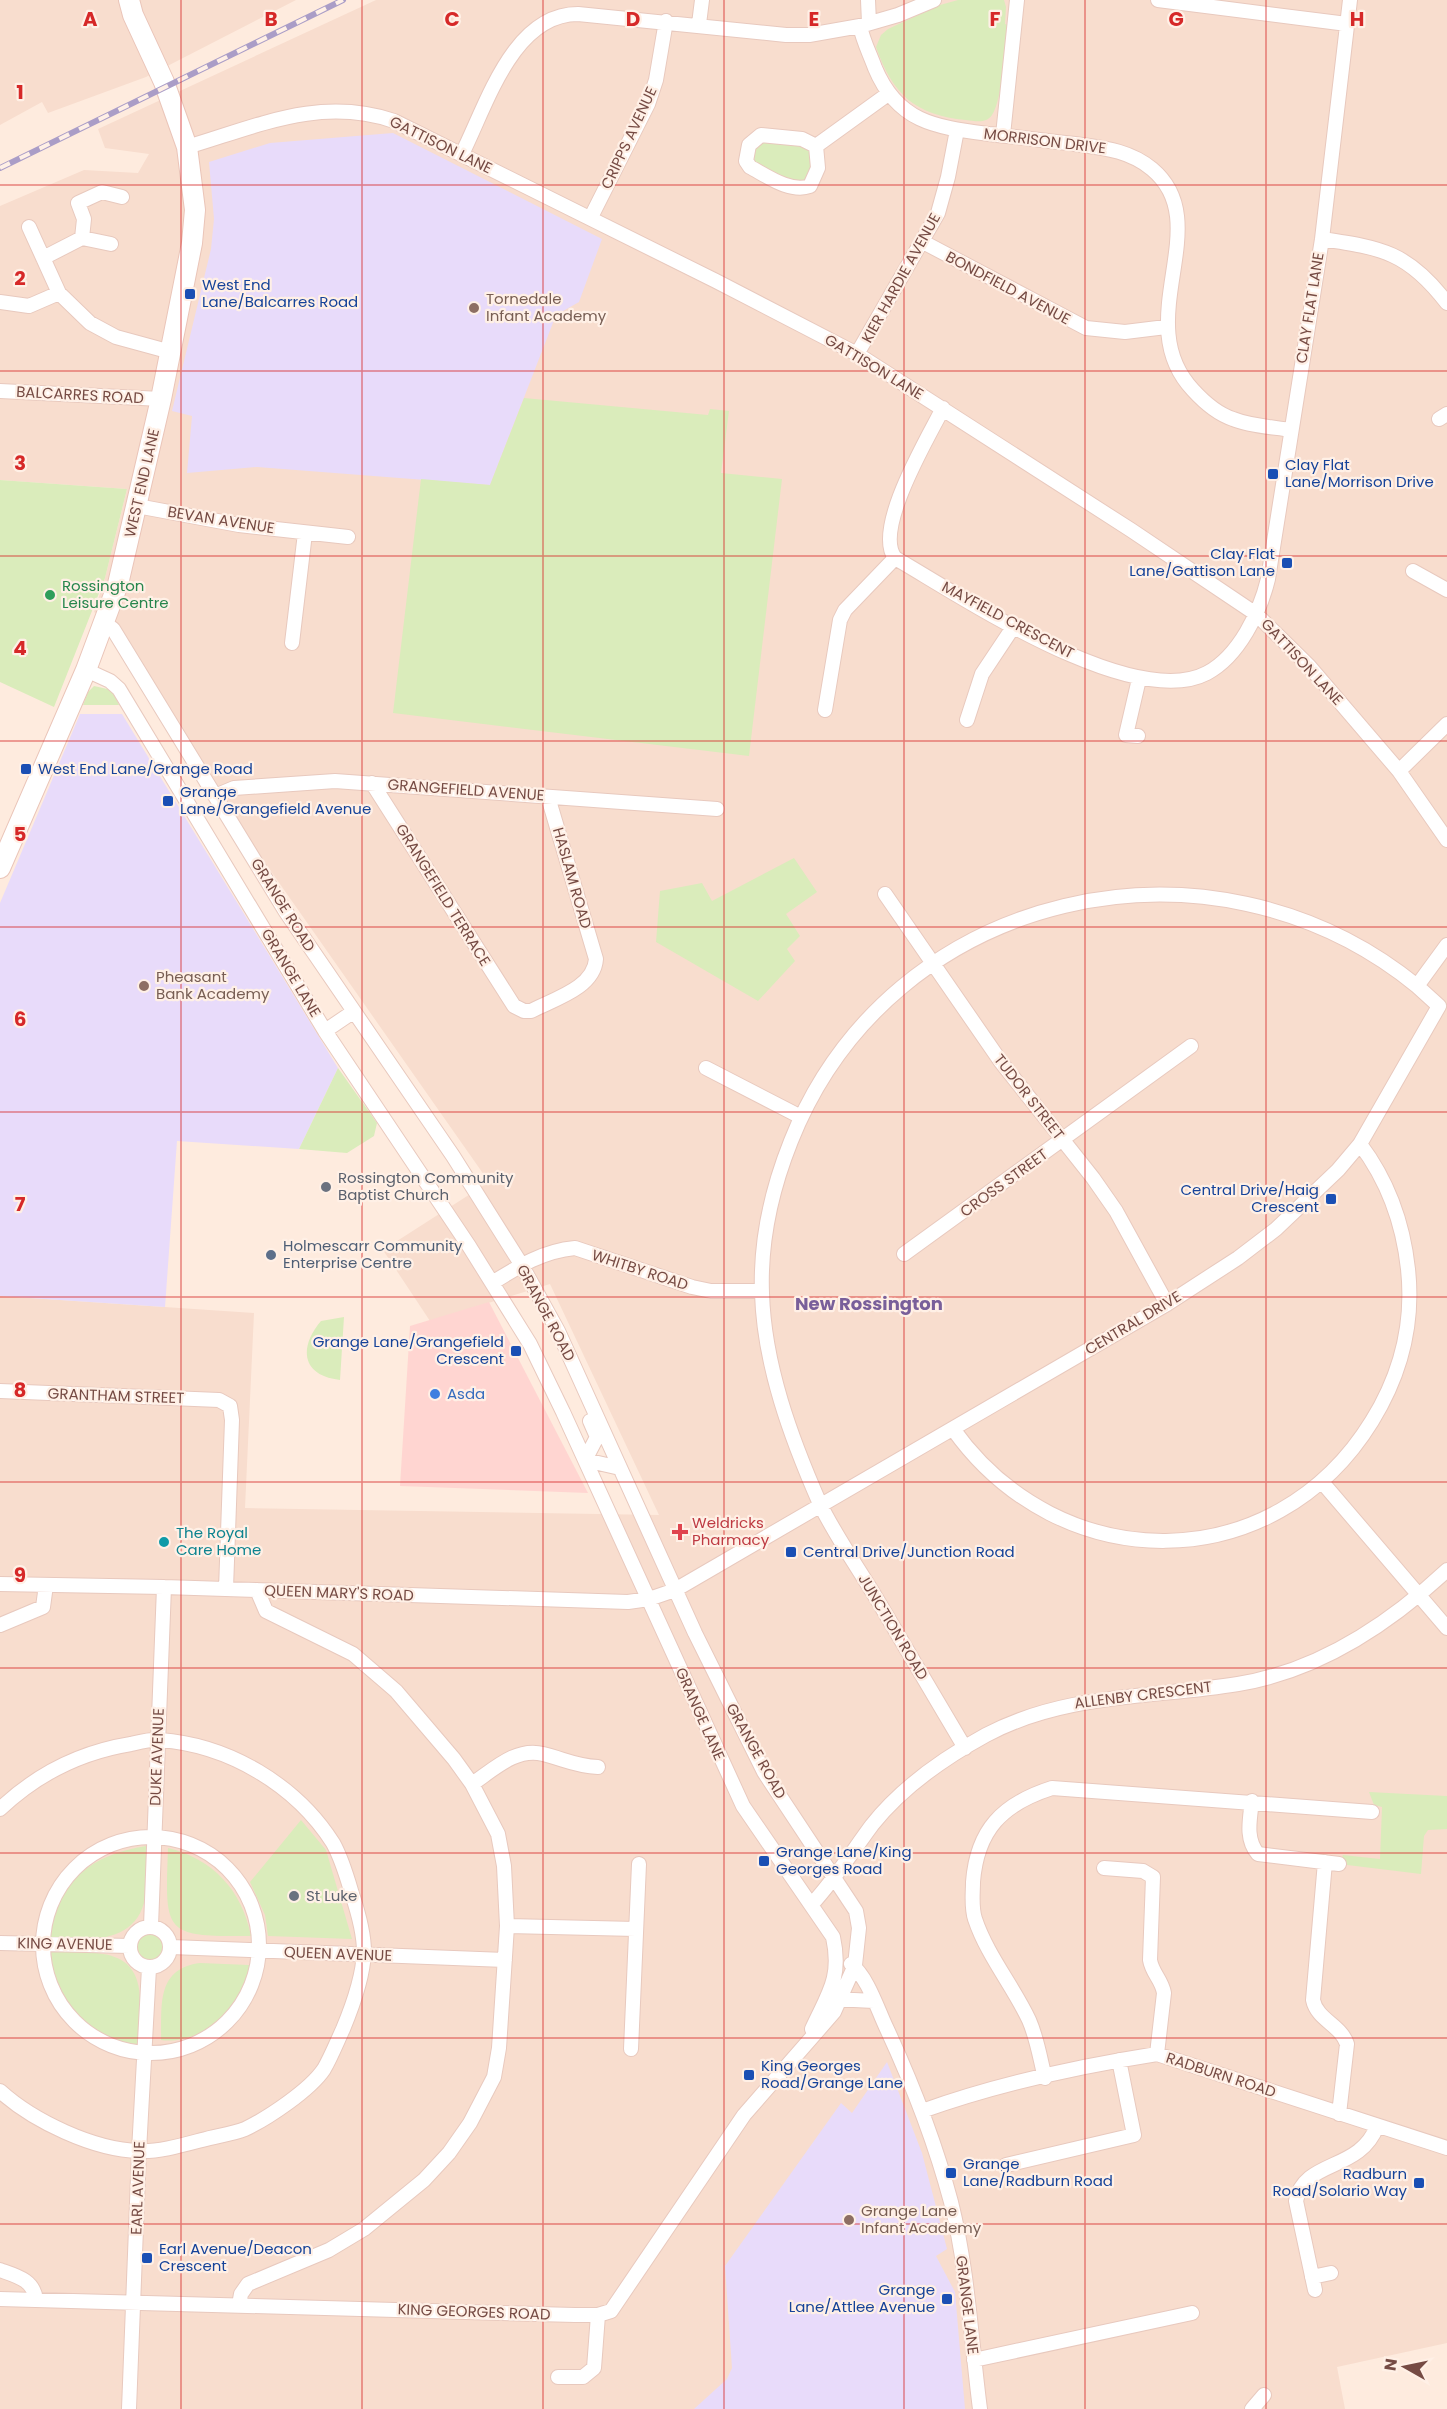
<svg xmlns="http://www.w3.org/2000/svg" width="1447" height="2409" font-family="Poppins,sans-serif">
	<rect width="100%" height="100%" fill="#feebde"/>
	<!-- residential -->
	<path fill="#f8ddce" d="M 0,0 L 296,0 L 146,77 L 48,113 L 42,102 L 0,125 Z
		M 376,0 L 1447,0 L 1447,2343 L 1337,2367 L 1345,2409 L 0,2409 L 0,1296 L 254,1313 L 245,1508 L 659,1515 L 550,1284 L 430,1321 L 383,1250 L 489,1182 L 219,797 L 108,621 L 94,612 L 105,578 L 127,489 L 0,480 L 0,206 L 84,170 L 138,173 L 149,154 L 105,148 L 98,129 Z"/>
	<!-- commercial -->
	<path fill="#ffd5d1" d="M 489,1302 L 588,1493 L 400,1486 L 410,1326 Z"/>
	<!-- education -->
	<path fill="#e8dbfa" d="M 393,133 L 602,239 L 579,302 L 556,315 L 490,485 L 257,467 L 187,473 L 192,416 L 172,411 L 211,249 L 214,219 L 209,162 L 270,143 Z
		M 80,714 L 122,714 L 338,1068 L 299,1149 L 177,1141 L 165,1307 L 0,1296 L 0,903 Z
		M 887,2062 L 922,2153 L 947,2249 L 936,2256 L 955,2292 L 965,2409 L 694,2409 L 727,2379 L 732,2368 L 725,2266 L 841,2103 L 852,2113 Z"/>
	<!-- green -->
	<path fill="#daecbb" d="M 958,0 L 1004,0 L 1006,7 L 1005,24 L 1008,25 C 1006,46 1002,101 992,115 C 986,124 975,121 966,120 C 915,115 893,95 876,47 L 881,35 L 888,29 L 940,5 Z
		M 754,139 L 816,146 L 810,186 L 750,167 Z
		M 524,398 L 708,415 L 710,409 L 729,411 L 721,473 L 782,479 L 749,756 L 393,713 L 421,479 L 490,485 Z
		M 0,480 L 127,489 L 105,578 L 54,707 L 0,682 Z
		M 94,686 L 112,690 L 119,705 L 83,705 L 88,692 Z
		M 794,858 L 817,892 L 786,914 L 800,936 L 787,949 L 795,961 L 758,1001 L 656,942 L 660,891 L 702,883 L 712,901 Z
		M 338,1068 L 377,1123 L 374,1136 L 347,1153 L 299,1149 Z
		M 344,1317 L 340,1380 C 302,1376 298,1348 321,1321 Z
		M 1369,1792 L 1447,1796 L 1447,1829 L 1428,1830 L 1424,1836 L 1421,1874 L 1339,1864 L 1343,1855 L 1380,1859 L 1382,1807 L 1374,1805 Z
		M 301,1820 L 326,1850 L 352,1939 L 268,1936 L 265,1915 L 250,1882 Z
		M 146,1846 C 146,1864 149,1886 144,1903 C 132,1946 83,1940 48,1937 C 55,1881 94,1854 146,1846 Z
		M 168,1848 C 213,1859 242,1890 251,1936 C 163,1937 165,1933 168,1848 Z
		M136 1947a14 14 0 1 1 28 0a14 14 0 1 1-28 0Z
		M 51,1952 C 97,1953 143,1945 140,2008 C 140,2020 141,2035 137,2046 C 86,2035 55,2005 51,1952 Z
		M 200,1963 L 249,1965 C 248,2006 200,2046 161,2040 C 162,2005 156,1969 200,1963 Z"/>
	<g fill="none" stroke-linecap="round" stroke-linejoin="round">
		<!-- street casing -->
		<g stroke="#e8c9be" stroke-width="16">
			<path id="street" d="M 868,0 L 869,23
				M 1158,0 L 1347,24
				M 699,24 L 702,0
				M 860,26 C 863,41 870,54 875,68 C 898,123 936,127 989,134 C 1018,137 1047,141 1075,144 C 1103,148 1129,150 1152,169 C 1218,224 1128,321 1193,390 C 1203,401 1218,414 1233,419 C 1250,426 1272,427 1291,430
				M 1003,135 L 1017,0
				M 816,146 L 802,139 L 761,135 L 749,145 L 746,161 L 750,167 C 767,176 790,193 810,186 L 818,168 L 816,146 L 888,94
				M 187,147 C 258,126 320,96 394,121 L 716,281 L 857,354 L 1131,530 L 1256,614 L 1309,666 L 1399,771 L 1447,840
				M 462,154 C 487,104 513,14 578,14 L 786,35 L 809,35 L 860,26 L 898,15 L 934,0
				M 591,217 L 648,104 L 656,80 L 666,21
				M 29,227 L 59,293 L 90,323 L 116,337 L 171,352
				M 1322,239 C 1382,248 1408,252 1447,303
				M 923,242 L 1086,328 L 1125,332 L 1166,327
				M 111,244 L 82,238 L 84,219 L 78,203 L 102,192 L 122,197
				M 43,258 L 82,238
				M 0,302 L 29,306 L 59,293
				M 857,354 L 938,213 L 948,177 L 957,130
				M 0,391 L 161,399
				M 943,408 C 928,438 873,529 895,558 C 961,596 1133,712 1207,673 C 1239,656 1260,612 1268,579 L 1322,239 L 1350,0
				M 1439,419 L 1447,414
				M 137,506 L 239,525 L 348,537
				M 1413,571 L 1447,590
				M 292,643 L 305,533
				M 86,670 L 110,681 L 119,689 L 325,1031 L 469,1246 L 530,1344 L 563,1412 L 743,1806 L 833,1937 C 842,1978 828,1994 812,2029
				M 825,710 L 840,620 L 845,610 L 895,558
				M 967,720 L 982,674 L 1014,626
				M 1138,736 L 1126,735 L 1139,679
				M 1399,771 L 1447,724
				M 372,783 L 514,1006 L 524,1011 L 531,1011 C 554,999 594,988 596,959 L 548,797
				M 215,796 L 234,788 L 335,781 L 717,809
				M 885,894 L 1001,1062 L 1093,1178 L 1116,1211 L 1167,1304
				M 325,1031 L 353,1012
				M 706,1068 L 801,1117
				M 904,1254 L 1191,1046
				M 492,1283 C 519,1266 543,1251 575,1248 L 692,1287 L 711,1291 L 762,1291
				M 0,1391 L 219,1400 L 230,1406 L 232,1420 L 226,1589
				M 590,1421 L 597,1437 L 585,1460 L 620,1468
				M 953,1429 C 1060,1579 1274,1580 1372,1421 C 1401,1374 1414,1324 1408,1269 C 1403,1223 1388,1181 1360,1144
				M 1322,1482 L 1447,1628
				M 0,1584 L 164,1587 L 628,1602 L 649,1599 L 675,1590 L 1167,1304 L 1238,1258 L 1276,1229 L 1338,1170 L 1360,1144 L 1439,1006 L 1417,986 L 1447,945
				M 0,1625 L 43,1607 L 46,1585
				M 965,1748 C 936,1699 907,1650 878,1601 C 859,1569 836,1537 820,1504 C 791,1438 764,1365 762,1293 C 760,1240 771,1191 791,1141 C 891,889 1211,818 1417,986
				M 472,1784 C 493,1770 516,1747 543,1754 C 564,1759 575,1766 598,1767
				M 1252,1801 C 1250,1819 1245,1839 1258,1854 L 1339,1864
				M 0,1809 C 36,1775 81,1752 131,1744 C 140,1742 151,1739 160,1740 C 229,1745 296,1785 333,1843 C 342,1859 347,1877 352,1894 C 358,1912 364,1934 364,1952 C 363,1978 353,2005 343,2029 C 337,2042 331,2057 324,2069 C 310,2090 268,2118 245,2129 C 232,2134 216,2136 202,2140 C 183,2145 159,2152 139,2151 C 94,2150 33,2121 0,2091
				M43 1945a108 108 0 1 1 216 0a108 108 0 1 1-216 0Z
				M 1325,1862 L 1313,2000 C 1317,2020 1341,2025 1347,2044 L 1339,2114
				M 1104,1868 L 1143,1871 L 1153,1877 L 1150,1960 C 1152,1973 1162,1980 1164,1993 L 1157,2054
				M 812,1904 C 835,1879 852,1852 872,1825 C 902,1787 944,1758 986,1735 C 1065,1693 1152,1698 1238,1684 C 1318,1671 1389,1624 1447,1570
				M 151,1926 L 164,1587
				M 507,1926 L 636,1929
				M130 1947a20 20 0 1 1 40 0a20 20 0 1 1-40 0Z
				M 0,1943 L 130,1946
				M 171,1947 L 505,1960
				M 851,1964 C 868,1978 877,2008 886,2027 C 912,2083 935,2142 951,2202 C 968,2270 971,2340 980,2409
				M 834,1999 L 874,2001
				M 631,2049 L 639,1864
				M 1045,2078 C 1040,2058 1037,2038 1029,2020 C 1013,1986 987,1955 975,1919 C 971,1907 973,1894 973,1882 C 977,1830 1002,1804 1052,1788 L 1372,1812
				M 922,2111 C 994,2085 1081,2066 1157,2054 L 1447,2148
				M 1006,2165 L 1134,2135 L 1119,2060
				M 0,2270 C 17,2276 34,2280 36,2300
				M 1312,2277 L 1331,2273
				M 1315,2290 L 1296,2201 C 1304,2159 1360,2172 1377,2126
				M 0,2299 L 575,2315 L 598,2315 L 611,2311 L 744,2115 L 834,2012 L 855,1965 L 859,1928 L 856,1911 L 764,1772 L 695,1633 L 558,1331 L 521,1264 L 453,1156 L 286,912 L 113,629 L 105,623
				M 239,2305 L 241,2294 L 248,2284 L 329,2250 L 364,2229 L 424,2180 L 449,2153 L 470,2123 L 494,2077 L 499,2048 L 507,1926 L 504,1866 L 498,1834 L 472,1784 L 454,1759 L 396,1691 L 353,1654 L 266,1611 L 257,1590
				M 974,2360 L 1192,2313
				M 558,2377 L 583,2377 L 594,2368 L 598,2315
				M 129,2409 L 139,2151 L 149,1968
				M 1252,2409 L 1264,2395"/>
		</g>
		<!-- secondary casing -->
		<g stroke="#eac5b9" stroke-width="22">
			<path id="secondary" d="M 0,868 L 86,670 L 118,584 L 161,399 L 192,243 L 195,210 L 187,147 L 164,82 L 133,15 L 129,0"/>
		</g>
		<!-- street -->
		<use href="#street" stroke="#fff" stroke-width="14"/>
		<!-- secondary -->
		<use href="#secondary" stroke="#fff" stroke-width="20"/>
		<!-- rail casing -->
		<g stroke="#aa9dc7" stroke-width="6">
			<path id="rail" d="M 0,168 L 343,0"/>
		</g>
		<!-- rail -->
		<use href="#rail" stroke="#fff0e6" stroke-width="4" stroke-dasharray="11" stroke-linecap="butt"/>
	</g>
	<!-- grid -->
	<path fill="none" stroke="#d62828" stroke-width="1.5" stroke-opacity="0.55" d="M 181,0 L 181,2409M 362,0 L 362,2409M 543,0 L 543,2409M 724,0 L 724,2409M 904,0 L 904,2409M 1085,0 L 1085,2409M 1266,0 L 1266,2409M 0,185 L 1447,185M 0,371 L 1447,371M 0,556 L 1447,556M 0,741 L 1447,741M 0,927 L 1447,927M 0,1112 L 1447,1112M 0,1297 L 1447,1297M 0,1482 L 1447,1482M 0,1668 L 1447,1668M 0,1853 L 1447,1853M 0,2038 L 1447,2038M 0,2224 L 1447,2224"/>
	<!-- markers -->
	<g fill="#1a4fb4" stroke="#fff0e6" stroke-width="2">
		<rect x="184" y="288" width="12" height="12" rx="3"/>
		<rect x="1267" y="468" width="12" height="12" rx="3"/>
		<rect x="1281" y="557" width="12" height="12" rx="3"/>
		<rect x="20" y="763" width="12" height="12" rx="3"/>
		<rect x="162" y="795" width="12" height="12" rx="3"/>
		<rect x="1325" y="1193" width="12" height="12" rx="3"/>
		<rect x="510" y="1345" width="12" height="12" rx="3"/>
		<rect x="785" y="1546" width="12" height="12" rx="3"/>
		<rect x="758" y="1855" width="12" height="12" rx="3"/>
		<rect x="743" y="2069" width="12" height="12" rx="3"/>
		<rect x="945" y="2167" width="12" height="12" rx="3"/>
		<rect x="1413" y="2177" width="12" height="12" rx="3"/>
		<rect x="141" y="2252" width="12" height="12" rx="3"/>
		<rect x="941" y="2293" width="12" height="12" rx="3"/>
	</g>
	<g fill="#8d6e63" stroke="#fff0e6" stroke-width="2">
		<circle cx="474" cy="308" r="6"/>
		<circle cx="144" cy="986" r="6"/>
		<circle cx="849" cy="2220" r="6"/>
	</g>
	<circle fill="#2e9e5b" stroke="#fff0e6" stroke-width="2" cx="50" cy="595" r="6"/>
	<g fill="#6b7280" stroke="#fff0e6" stroke-width="2">
		<circle cx="326" cy="1187" r="6"/>
		<circle cx="294" cy="1896" r="6"/>
	</g>
	<circle fill="#5c6f8a" stroke="#fff0e6" stroke-width="2" cx="271" cy="1255" r="6"/>
	<circle fill="#3f7fe0" stroke="#fff0e6" stroke-width="2" cx="435" cy="1394" r="6"/>
	<path fill="#e0444e" stroke="#fff0e6" stroke-width="2" d="M677 1523h6v6h6v6h-6v6h-6v-6h-6v-6h6z"/>
	<circle fill="#0f9aa8" stroke="#fff0e6" stroke-width="2" cx="164" cy="1542" r="6"/>
	<g text-anchor="middle" stroke-width="4.5" stroke-linejoin="round" paint-order="stroke">
		<!-- street labels -->
		<g font-size="15" fill="#764b44" stroke="#fff0e6">
			<text transform="translate(629 138) rotate(-65)" y="5">CRIPPS AVENUE</text>
			<text transform="translate(1045 141) rotate(7)" y="5">MORRISON DRIVE</text>
			<text transform="translate(441 145) rotate(26)" y="5">GATTISON LANE</text>
			<text transform="translate(901 278) rotate(-61)" y="5">KIER HARDIE AVENUE</text>
			<text transform="translate(1008 288) rotate(28)" y="5">BONDFIELD AVENUE</text>
			<text transform="translate(1310 308) rotate(-81)" y="5">CLAY FLAT LANE</text>
			<text transform="translate(874 367) rotate(31)" y="5">GATTISON LANE</text>
			<text transform="translate(80 395) rotate(3)" y="5">BALCARRES ROAD</text>
			<text transform="translate(142 483) rotate(-77)" y="5">WEST END LANE</text>
			<text transform="translate(221 520) rotate(9)" y="5">BEVAN AVENUE</text>
			<text transform="translate(1008 620) rotate(28)" y="5">MAYFIELD CRESCENT</text>
			<text transform="translate(1302 662) rotate(47)" y="5">GATTISON LANE</text>
			<text transform="translate(466 790) rotate(4)" y="5">GRANGEFIELD AVENUE</text>
			<text transform="translate(572 878) rotate(74)" y="5">HASLAM ROAD</text>
			<text transform="translate(443 895) rotate(58)" y="5">GRANGEFIELD TERRACE</text>
			<text transform="translate(283 905) rotate(58)" y="5">GRANGE ROAD</text>
			<text transform="translate(291 973) rotate(59)" y="5">GRANGE LANE</text>
			<text transform="translate(1029 1097) rotate(52)" y="5">TUDOR STREET</text>
			<text transform="translate(1004 1183) rotate(-36)" y="5">CROSS STREET</text>
			<text transform="translate(640 1270) rotate(18)" y="5">WHITBY ROAD</text>
			<text transform="translate(546 1313) rotate(62)" y="5">GRANGE ROAD</text>
			<text transform="translate(1133 1323) rotate(-31)" y="5">CENTRAL DRIVE</text>
			<text transform="translate(116 1396) rotate(2)" y="5">GRANTHAM STREET</text>
			<text transform="translate(339 1593) rotate(2)" y="5">QUEEN MARY'S ROAD</text>
			<text transform="translate(893 1627) rotate(59)" y="5">JUNCTION ROAD</text>
			<text transform="translate(1143 1695) rotate(-7)" y="5">ALLENBY CRESCENT</text>
			<text transform="translate(700 1714) rotate(66)" y="5">GRANGE LANE</text>
			<text transform="translate(756 1751) rotate(61)" y="5">GRANGE ROAD</text>
			<text transform="translate(157 1757) rotate(-88)" y="5">DUKE AVENUE</text>
			<text transform="translate(65 1944) rotate(1)" y="5">KING AVENUE</text>
			<text transform="translate(338 1954) rotate(2)" y="5">QUEEN AVENUE</text>
			<text transform="translate(1221 2075) rotate(18)" y="5">RADBURN ROAD</text>
			<text transform="translate(138 2188) rotate(-88)" y="5">EARL AVENUE</text>
			<text transform="translate(967 2305) rotate(83)" y="5">GRANGE LANE</text>
			<text transform="translate(474 2312) rotate(2)" y="5">KING GEORGES ROAD</text>
		</g>
		<!-- transit labels -->
		<g font-size="15" fill="#164399" stroke="#fff0e6" text-anchor="start">
			<text x="202" y="290">West End<tspan x="202" dy="17">Lane/Balcarres Road</tspan></text>
			<text x="1285" y="470">Clay Flat<tspan x="1285" dy="17">Lane/Morrison Drive</tspan></text>
			<text x="1275" y="559" text-anchor="end">Clay Flat<tspan x="1275" dy="17">Lane/Gattison Lane</tspan></text>
			<text x="38" y="774">West End Lane/Grange Road</text>
			<text x="180" y="797">Grange<tspan x="180" dy="17">Lane/Grangefield Avenue</tspan></text>
			<text x="1319" y="1195" text-anchor="end">Central Drive/Haig<tspan x="1319" dy="17">Crescent</tspan></text>
			<text x="504" y="1347" text-anchor="end">Grange Lane/Grangefield<tspan x="504" dy="17">Crescent</tspan></text>
			<text x="803" y="1557">Central Drive/Junction Road</text>
			<text x="776" y="1857">Grange Lane/King<tspan x="776" dy="17">Georges Road</tspan></text>
			<text x="761" y="2071">King Georges<tspan x="761" dy="17">Road/Grange Lane</tspan></text>
			<text x="963" y="2169">Grange<tspan x="963" dy="17">Lane/Radburn Road</tspan></text>
			<text x="1407" y="2179" text-anchor="end">Radburn<tspan x="1407" dy="17">Road/Solario Way</tspan></text>
			<text x="159" y="2254">Earl Avenue/Deacon<tspan x="159" dy="17">Crescent</tspan></text>
			<text x="935" y="2295" text-anchor="end">Grange<tspan x="935" dy="17">Lane/Attlee Avenue</tspan></text>
		</g>
		<!-- education labels -->
		<g font-size="15" fill="#785e54" stroke="#fff0e6" text-anchor="start">
			<text x="486" y="304">Tornedale<tspan x="486" dy="17">Infant Academy</tspan></text>
			<text x="156" y="982">Pheasant<tspan x="156" dy="17">Bank Academy</tspan></text>
			<text x="861" y="2216">Grange Lane<tspan x="861" dy="17">Infant Academy</tspan></text>
		</g>
		<!-- leisure labels -->
		<g font-size="15" fill="#27864d" stroke="#fff0e6" text-anchor="start">
			<text x="62" y="591">Rossington<tspan x="62" dy="17">Leisure Centre</tspan></text>
		</g>
		<!-- worship labels -->
		<g font-size="15" fill="#5b616d" stroke="#fff0e6" text-anchor="start">
			<text x="338" y="1183">Rossington Community<tspan x="338" dy="17">Baptist Church</tspan></text>
			<text x="306" y="1901">St Luke</text>
		</g>
		<!-- service labels -->
		<g font-size="15" fill="#4e5e75" stroke="#fff0e6" text-anchor="start">
			<text x="283" y="1251">Holmescarr Community<tspan x="283" dy="17">Enterprise Centre</tspan></text>
		</g>
		<!-- shop labels -->
		<g font-size="15" fill="#366cbe" stroke="#fff0e6" text-anchor="start">
			<text x="447" y="1399">Asda</text>
		</g>
		<!-- health labels -->
		<g font-size="15" fill="#be3a42" stroke="#fff0e6" text-anchor="start">
			<text x="692" y="1528">Weldricks<tspan x="692" dy="17">Pharmacy</tspan></text>
		</g>
		<!-- culture labels -->
		<g font-size="15" fill="#0d838f" stroke="#fff0e6" text-anchor="start">
			<text x="176" y="1538">The Royal<tspan x="176" dy="17">Care Home</tspan></text>
		</g>
		<!-- quarter labels -->
		<g font-size="18" font-weight="bold" fill="#795f9a" stroke="#fff0e6">
			<text x="869" y="1310">New Rossington</text>
		</g>
	</g>
	<g font-size="20" text-anchor="middle" font-weight="bold" fill="#d62828" stroke="#fff0e6" stroke-width="4.5" stroke-linejoin="round" paint-order="stroke">
		<text x="90" y="26">A</text>
		<text x="271" y="26">B</text>
		<text x="452" y="26">C</text>
		<text x="633" y="26">D</text>
		<text x="814" y="26">E</text>
		<text x="995" y="26">F</text>
		<text x="1176" y="26">G</text>
		<text x="1357" y="26">H</text>
		<text x="20" y="99">1</text>
		<text x="20" y="285">2</text>
		<text x="20" y="470">3</text>
		<text x="20" y="655">4</text>
		<text x="20" y="841">5</text>
		<text x="20" y="1026">6</text>
		<text x="20" y="1211">7</text>
		<text x="20" y="1397">8</text>
		<text x="20" y="1582">9</text>
	</g>
	<!-- north arrow -->
	<g transform="translate(1405 2367) rotate(279)" stroke="#fff0e6" stroke-width="4.5" paint-order="stroke">
	<path d="M0-4.5L10 22L0 15L-10 22Z" fill="#764b44"/>
	<text y="-9" font-size="16" font-weight="bold" text-anchor="middle" fill="#764b44">N</text>
	</g>
</svg>
